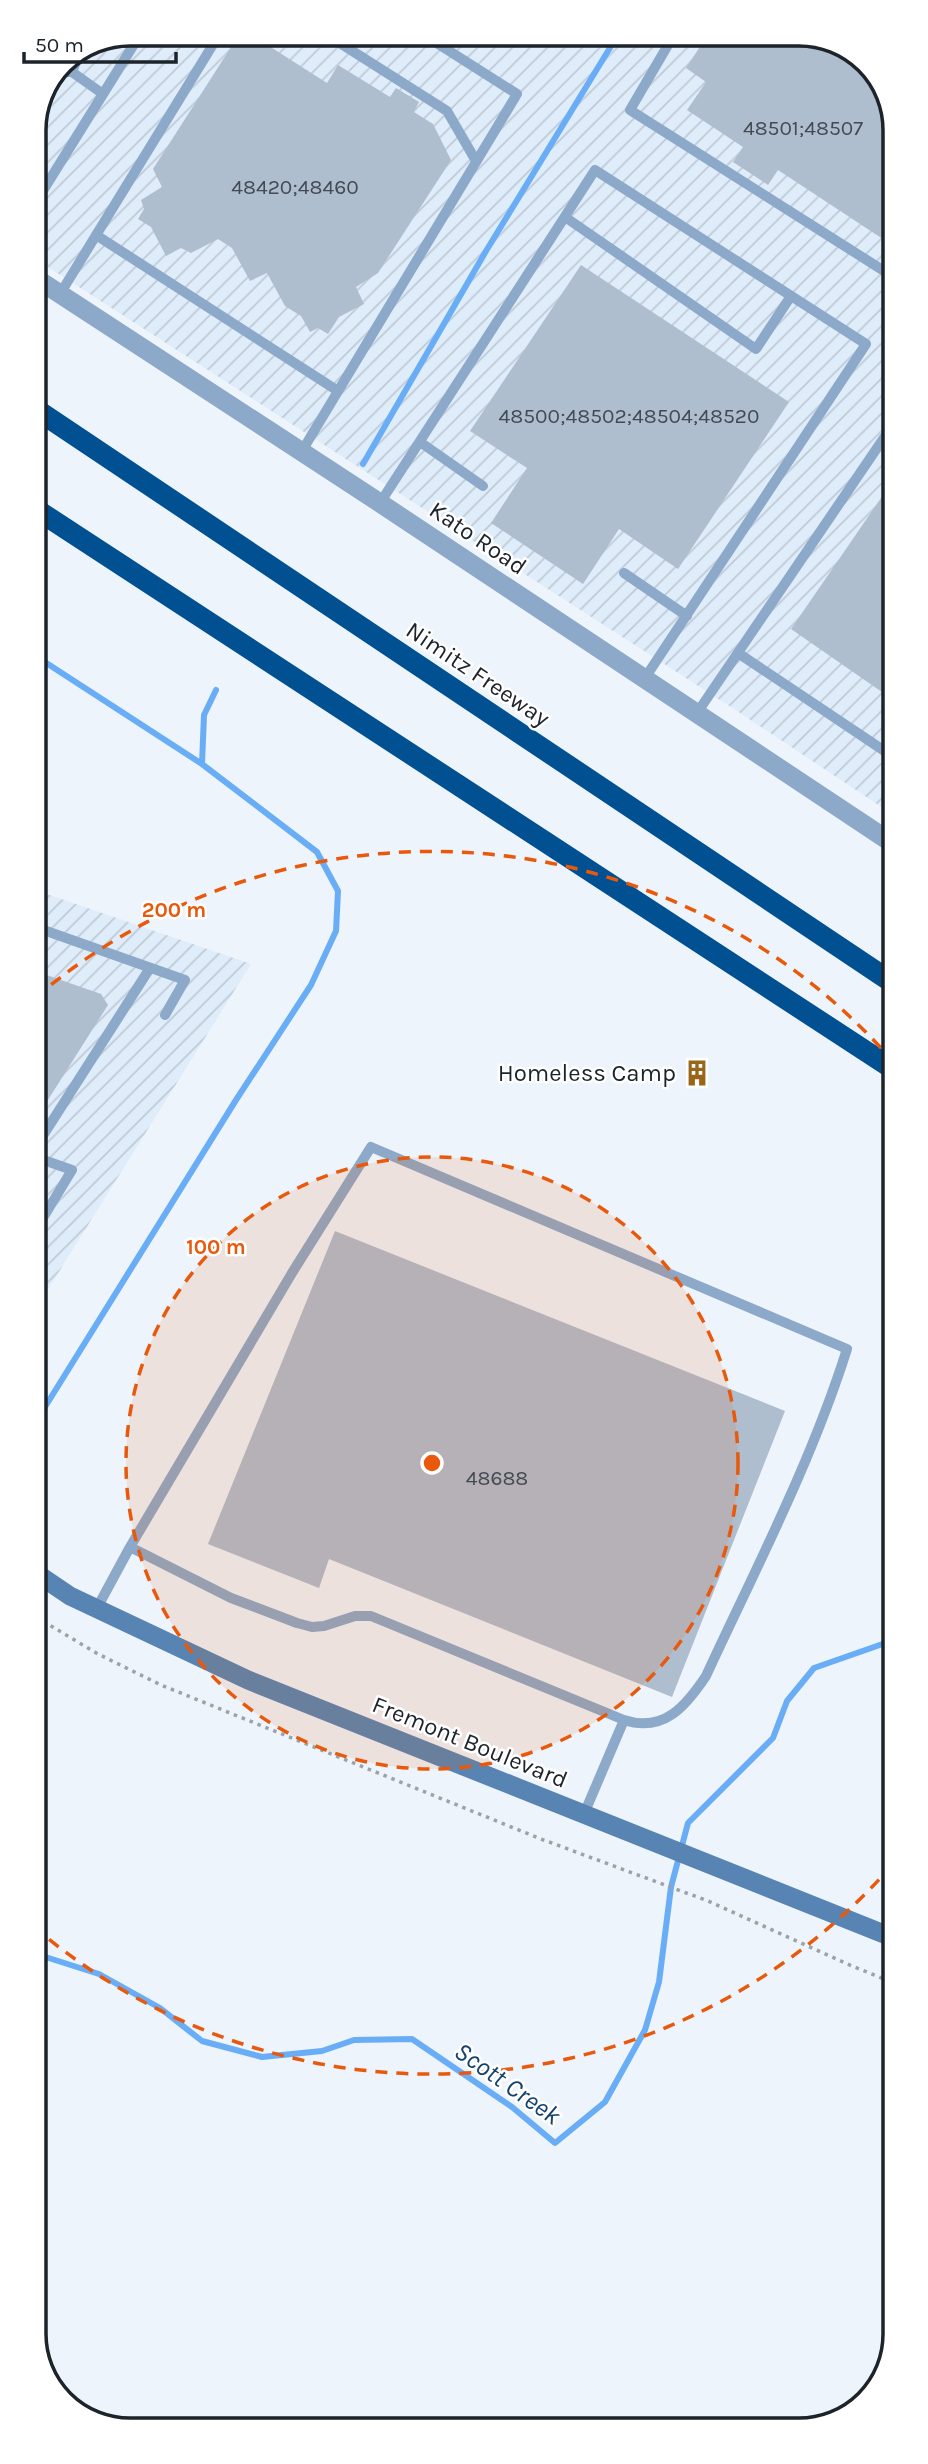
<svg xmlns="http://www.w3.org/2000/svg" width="928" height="2464" font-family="Karla,sans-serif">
	<defs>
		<pattern id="industrial-furrows" width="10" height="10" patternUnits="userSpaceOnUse" patternTransform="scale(1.75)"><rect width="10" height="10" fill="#dfecfa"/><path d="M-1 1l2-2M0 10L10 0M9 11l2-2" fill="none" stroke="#bfcad6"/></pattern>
	</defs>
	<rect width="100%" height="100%" fill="#edf4fb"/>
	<!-- industrial -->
	<path fill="url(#industrial-furrows)" d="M 129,33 L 805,33 L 862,57 L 891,104 L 892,814 L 731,707 L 34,258 L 33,123 L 62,61 Z
		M 35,890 L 251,964 L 35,1310 Z"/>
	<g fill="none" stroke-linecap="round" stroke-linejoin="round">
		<!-- stream -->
		<path stroke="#69adf6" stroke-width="6" d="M 363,464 L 486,251 L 619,33
			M 34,655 L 202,764 L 317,852 L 338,891 L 336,931 L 311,985 L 236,1100 L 35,1423
			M 202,764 L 204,715 L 216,690
			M 36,1954 L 99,1974 L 160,2008 L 202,2041 L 262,2057 L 322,2051 L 354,2040 L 412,2039 L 512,2107 L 555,2143 L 605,2102 L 645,2030 L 659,1982 L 671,1887 L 688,1823 L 773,1738 L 787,1701 L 814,1668 L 894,1640"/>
	</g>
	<!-- building -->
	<path fill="#afbecf" d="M 709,33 L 805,33 L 862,57 L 891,104 L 892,245 L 778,170 L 768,185 L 733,162 L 743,147 L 687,110 L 706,82 L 686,68 Z
		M 233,44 L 269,46 L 327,83 L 338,65 L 390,97 L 396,88 L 419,102 L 414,112 L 433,124 L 451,160 L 378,273 L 356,287 L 364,304 L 339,317 L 328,334 L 318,328 L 310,332 L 301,316 L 285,306 L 267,273 L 250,281 L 232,248 L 218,239 L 191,253 L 181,248 L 166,256 L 151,227 L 138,219 L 144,209 L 141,200 L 162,187 L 153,169 Z
		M 581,265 L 789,402 L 678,569 L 619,529 L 583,584 L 491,523 L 527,468 L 470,431 Z
		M 892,482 L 892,699 L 791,629 Z
		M 35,971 L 101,994 L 108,1005 L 46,1103 L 35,1099 Z
		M 335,1231 L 785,1411 L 672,1697 L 329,1559 L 319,1588 L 208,1544 Z"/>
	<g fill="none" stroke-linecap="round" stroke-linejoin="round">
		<!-- path -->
		<path stroke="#9ba2a9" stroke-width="3.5" stroke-dasharray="3.5 5" stroke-linecap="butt" d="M 36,1617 L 98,1654 L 161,1685 L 541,1839 L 708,1901 L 852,1966 L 894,1983"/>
		<!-- service -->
		<path stroke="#8ca9c9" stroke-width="10" d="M 324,33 L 447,111 L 476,161
			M 532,33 L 541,39 L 544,33
			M 675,33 L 630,110 L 892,276
			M 56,72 L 72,72 L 103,94
			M 72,72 L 79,54
			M 34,205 L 141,33
			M 565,217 L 756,349 L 791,296
			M 96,235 L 338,391
			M 60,294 L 220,33
			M 420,442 L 483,486
			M 302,451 L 517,94 L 421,33
			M 380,503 L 595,170 L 866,344 L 645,678
			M 624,573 L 687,616
			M 738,653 L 892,756
			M 697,713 L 892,426
			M 35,927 L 185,980 L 165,1015
			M 35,1148 L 150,968
			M 35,1157 L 72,1170 L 35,1231
			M 130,1547 L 292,1273 L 371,1147 L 847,1349 C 811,1463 756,1568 706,1676 C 686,1706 664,1733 624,1720
			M 97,1608 L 130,1547 L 231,1598 L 297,1623 L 312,1627 L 324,1626 L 355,1616 L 371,1616 L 624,1720 L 584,1814"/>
		<!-- tertiary -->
		<path stroke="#8ca9c9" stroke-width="19" d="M 34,277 L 380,503 L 892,843"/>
		<!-- secondary -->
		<path stroke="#5884b3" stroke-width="19" d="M 36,1573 L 70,1596 L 248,1680 L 894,1938"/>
		<!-- motorway -->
		<path stroke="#005092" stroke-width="21" d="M 34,408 L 893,983
			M 34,508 L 893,1069"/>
	</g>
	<!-- distance rings -->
	<circle cx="432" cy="1463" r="306" fill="#e8590c" fill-opacity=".12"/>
	<g fill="none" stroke="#e8590c" stroke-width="3.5" stroke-dasharray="12 9">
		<circle cx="432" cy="1463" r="306"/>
		<path d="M893 1864A611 611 0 0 1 39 1931M35 998A611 611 0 0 1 890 1058"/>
	</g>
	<!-- icons -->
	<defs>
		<g id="building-bare" transform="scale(2.1)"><path d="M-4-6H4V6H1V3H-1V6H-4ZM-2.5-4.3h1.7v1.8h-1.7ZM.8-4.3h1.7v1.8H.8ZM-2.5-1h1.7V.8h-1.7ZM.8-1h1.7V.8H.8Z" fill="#986519" stroke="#fff" stroke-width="2.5" paint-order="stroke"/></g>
	</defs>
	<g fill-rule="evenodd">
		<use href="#building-bare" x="697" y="1073"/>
	</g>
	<g text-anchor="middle" stroke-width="5" stroke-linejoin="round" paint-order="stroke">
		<!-- number labels -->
		<g font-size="21" fill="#424a53">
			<text x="803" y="135">48501;48507</text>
			<text x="295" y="194">48420;48460</text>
			<text x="629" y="423">48500;48502;48504;48520</text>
			<text x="497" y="1485">48688</text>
		</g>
		<!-- street labels -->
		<g font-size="24" fill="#1d232a" stroke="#fff">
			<text transform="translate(478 538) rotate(34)" y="8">Kato Road</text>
			<text transform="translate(478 674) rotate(34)" y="8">Nimitz Freeway</text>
			<text transform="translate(470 1742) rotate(22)" y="8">Fremont Boulevard</text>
		</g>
		<!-- poi labels -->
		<g font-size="24" fill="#1d232a" stroke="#fff" text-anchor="end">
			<text x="676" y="1081">Homeless Camp</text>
		</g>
		<!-- water labels -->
		<g font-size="26" font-style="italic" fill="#124270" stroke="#fff">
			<text transform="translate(508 2083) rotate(35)" y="9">Scott Creek</text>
		</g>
	</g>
	<!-- crop -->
	<path d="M0 0H928V2464H0ZM130 46H799A84 84 0 0 1 883 130V2334A84 84 0 0 1 799 2418H130A84 84 0 0 1 46 2334V130A84 84 0 0 1 130 46Z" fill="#fff" fill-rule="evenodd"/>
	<path fill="none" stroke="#1d232a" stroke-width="3.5" d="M130 46H799A84 84 0 0 1 883 130V2334A84 84 0 0 1 799 2418H130A84 84 0 0 1 46 2334V130A84 84 0 0 1 130 46Z"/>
	<circle cx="432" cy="1463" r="10" fill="#e8590c" stroke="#fff" stroke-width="3.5"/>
	<g font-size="21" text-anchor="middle" font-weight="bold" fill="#e8590c" stroke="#fff" stroke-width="5" stroke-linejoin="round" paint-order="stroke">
		<text x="174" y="917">200 m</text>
		<text x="216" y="1254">100 m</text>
	</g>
	<!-- scale -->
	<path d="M24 52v10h152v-10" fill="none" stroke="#1d232a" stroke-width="3.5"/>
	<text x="35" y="52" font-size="21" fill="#1d232a" stroke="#ffffff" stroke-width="5" paint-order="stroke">50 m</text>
</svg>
